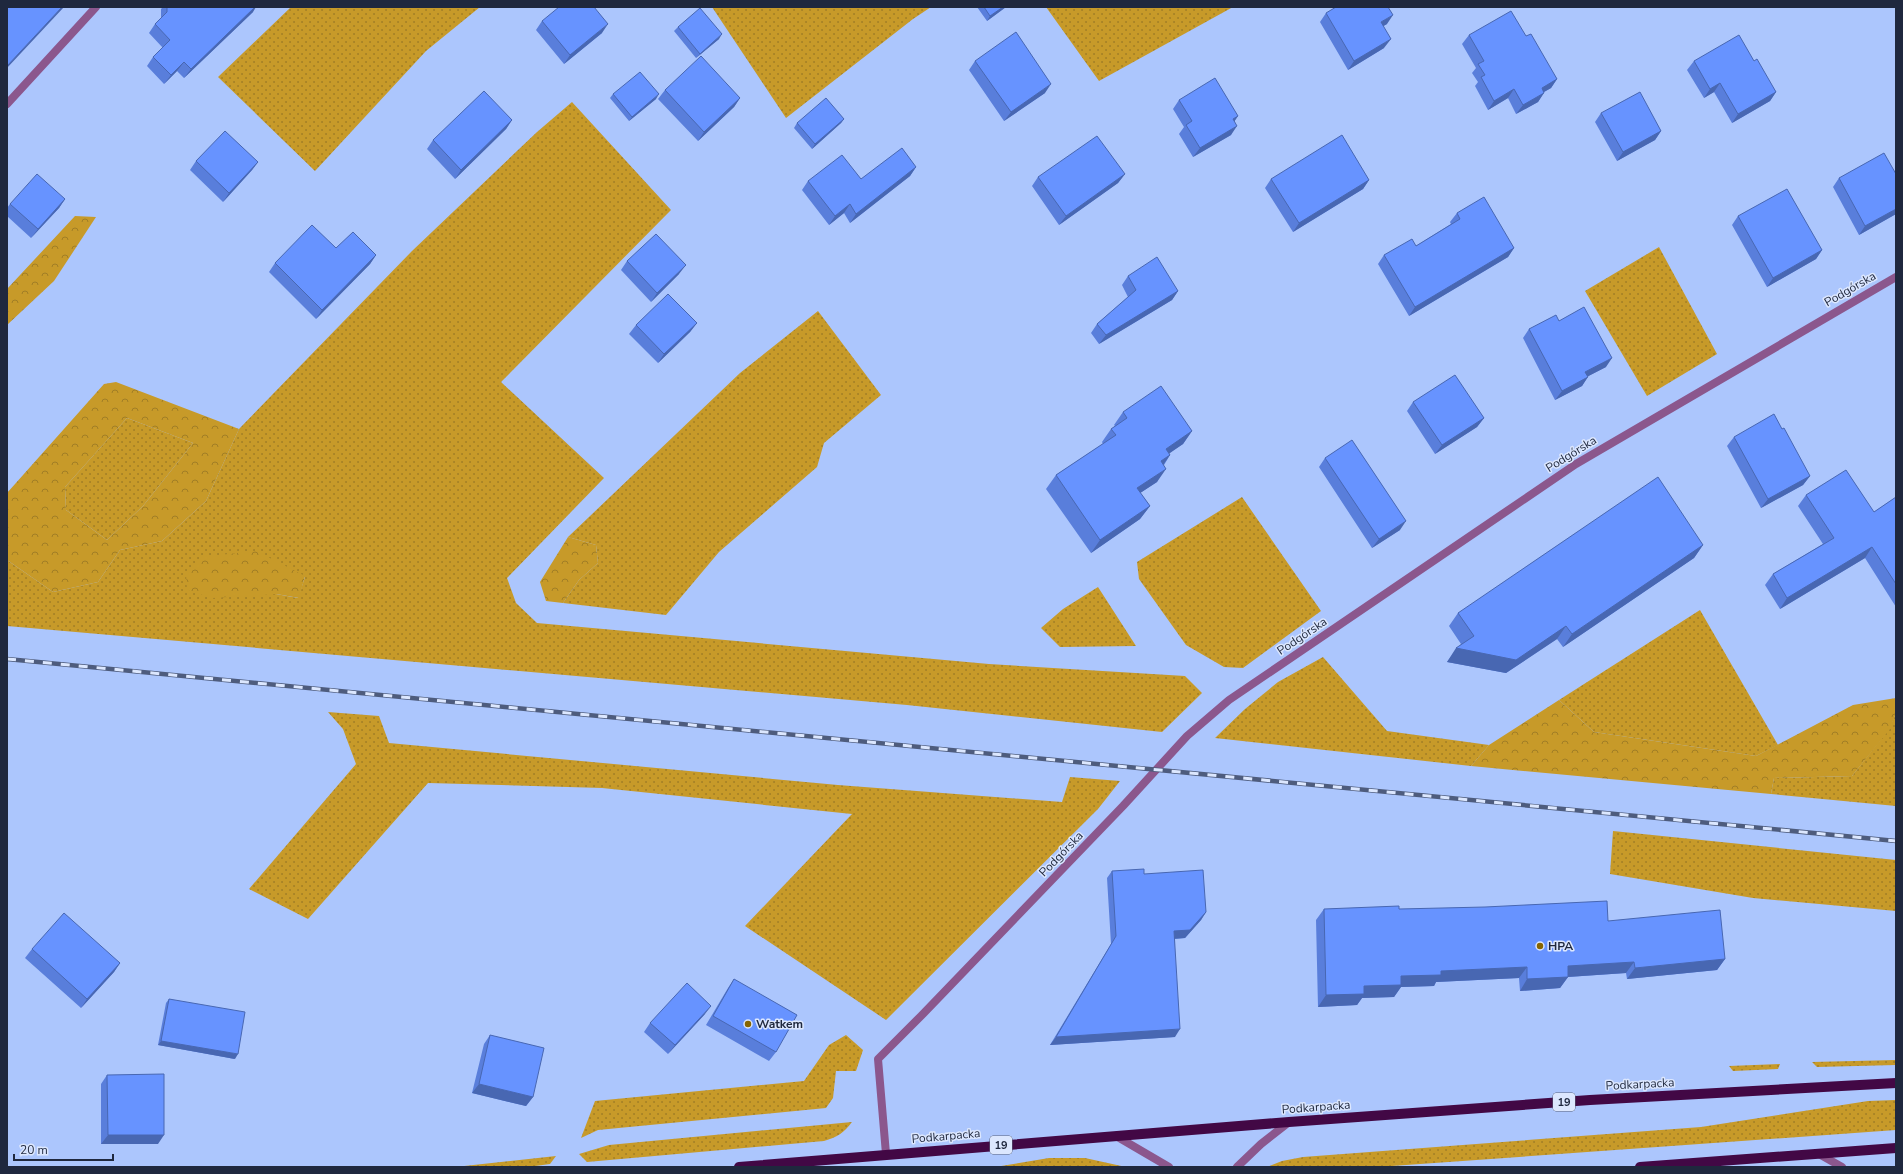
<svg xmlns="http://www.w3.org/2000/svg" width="1903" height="1174" font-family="'Nunito Sans',sans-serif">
	<defs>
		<pattern id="grass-dots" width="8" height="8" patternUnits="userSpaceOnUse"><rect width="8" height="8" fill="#c79a29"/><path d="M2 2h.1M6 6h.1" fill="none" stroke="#a17e25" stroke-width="1.8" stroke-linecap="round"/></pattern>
		<pattern id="forest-crowns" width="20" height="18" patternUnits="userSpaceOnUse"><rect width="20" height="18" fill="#c79a29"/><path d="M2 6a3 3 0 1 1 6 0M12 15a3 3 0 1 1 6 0" fill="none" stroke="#a17e25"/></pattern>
	</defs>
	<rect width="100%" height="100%" fill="#acc6fd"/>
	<!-- grass -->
	<path fill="url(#grass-dots)" fill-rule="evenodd" d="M 291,7 L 480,7 L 426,51 L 315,171 L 218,77 Z
		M 712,7 L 931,7 L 913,19 L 786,118 Z
		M 1046,7 L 1233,7 L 1099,81 Z
		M 572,102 L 671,210 L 501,382 L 604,478 L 507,578 L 516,603 L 537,623 L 989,664 L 1185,676 L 1202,693 L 1162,732 L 907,705 L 7,626 L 7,560 L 53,592 L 98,582 L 120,550 L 162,541 L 206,501 L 239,429 L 412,251 L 537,132 ZM 305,577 L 298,598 L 276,594 Z
		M 1659,247 L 1717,354 L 1647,396 L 1585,291 Z
		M 818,311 L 881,395 L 824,443 L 817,467 L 719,552 L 666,615 L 563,603 L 579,580 L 598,563 L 596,545 L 568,537 L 740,373 Z
		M 127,418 L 193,443 L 143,506 L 107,540 L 66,510 L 65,487 Z
		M 1242,497 L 1321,611 L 1243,668 L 1224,667 L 1186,645 L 1139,579 L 1137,562 Z
		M 1098,587 L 1136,646 L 1060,647 L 1041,628 L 1063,609 Z
		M 1700,610 L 1778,745 L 1756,756 L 1594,732 L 1559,700 Z
		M 1323,657 L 1387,731 L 1489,745 L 1471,766 L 1215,738 L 1245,709 L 1278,682 Z
		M 328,712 L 379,716 L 389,743 L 838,785 L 1062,802 L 1070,777 L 1120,781 L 1098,809 L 886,1020 L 745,926 L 852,814 L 602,788 L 428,783 L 308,919 L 249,889 L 356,764 L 343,729 Z
		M 1896,713 L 1896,806 L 1771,794 L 1774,778 L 1852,776 L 1889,729 Z
		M 1613,831 L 1896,860 L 1896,911 L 1753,898 L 1610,874 Z
		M 846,1035 L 863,1050 L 856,1071 L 836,1071 L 833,1098 L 826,1108 L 598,1130 L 581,1138 L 595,1101 L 804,1081 L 829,1045 Z
		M 1896,1060 L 1896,1065 L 1817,1067 L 1812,1062 Z
		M 1780,1064 L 1778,1069 L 1733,1071 L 1729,1066 Z
		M 1896,1100 L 1896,1130 L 1378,1167 L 1267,1167 L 1282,1161 L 1303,1157 L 1701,1127 L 1868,1101 Z
		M 852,1122 C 844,1133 837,1137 824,1141 L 587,1162 L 579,1154 L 609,1145 Z
		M 556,1156 L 550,1164 L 528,1167 L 455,1167 Z
		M 1049,1158 L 1085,1158 L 1126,1167 L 995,1167 Z"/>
	<!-- forest -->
	<path fill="url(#forest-crowns)" fill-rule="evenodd" d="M 75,216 L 96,217 L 54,281 L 7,325 L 7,289 Z
		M 116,382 L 239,429 L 206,501 L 162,541 L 120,550 L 98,582 L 53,592 L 7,560 L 7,493 L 104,384 ZM 127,418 L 193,443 L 143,506 L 107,540 L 66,510 L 65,487 Z
		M 568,537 L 596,545 L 598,563 L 579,580 L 563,603 L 546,601 L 540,582 Z
		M 256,551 L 305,576 L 299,598 L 276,594 L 212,598 L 187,590 L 186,572 L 202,557 Z
		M 1896,698 L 1896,713 L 1890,729 L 1852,776 L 1774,778 L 1771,794 L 1471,766 L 1489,745 L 1559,700 L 1594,732 L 1756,756 L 1853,705 Z"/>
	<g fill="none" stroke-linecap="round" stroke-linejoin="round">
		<!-- street -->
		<path stroke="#8b578d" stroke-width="8" d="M 7,104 L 96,7
			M 1116,1136 L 1169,1167
			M 886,1154 L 878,1059 L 921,1016 L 1123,806 L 1187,736 L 1229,700 L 1576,464 L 1896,277
			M 1819,1154 L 1842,1167
			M 1237,1167 L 1261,1144 L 1289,1122"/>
		<!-- primary -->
		<path stroke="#420845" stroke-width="10" d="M 739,1167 L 1289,1122 L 1590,1100 L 1896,1083
			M 1640,1167 L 1896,1148"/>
		<!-- rail casing -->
		<g stroke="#4e5c7d" stroke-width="4.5">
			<path id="rail" d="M 7,659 L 1896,841"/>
		</g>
		<!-- rail -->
		<use href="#rail" stroke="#dce7fe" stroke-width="3" stroke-dasharray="9" stroke-linecap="butt"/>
	</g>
	<!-- wall -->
	<path fill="#597edb" d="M 163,7 L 207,7 L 253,12 L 184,78 L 177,71 L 164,84 L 147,66 L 153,57 L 163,48 L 149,33 L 155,24 L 161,18 L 161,9 Z
		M 977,7 L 1006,7 L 987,21 Z
		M 1326,13 L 1387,24 L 1383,26 L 1384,48 L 1348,70 L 1320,22 Z
		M 542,21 L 602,33 L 564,64 L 536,30 Z
		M 678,27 L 719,39 L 696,58 L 674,31 Z
		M 1469,35 L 1526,36 L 1557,79 L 1551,88 L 1544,92 L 1538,102 L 1516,114 L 1508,98 L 1488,110 L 1475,86 L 1478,82 L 1472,73 L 1476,68 L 1462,44 Z
		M 975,61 L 1045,93 L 1004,121 L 969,70 Z
		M 1694,61 L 1754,61 L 1776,92 L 1770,101 L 1732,123 L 1714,92 L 1704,98 L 1687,70 Z
		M 665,90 L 740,98 L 734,107 L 698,141 L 658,99 Z
		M 613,94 L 656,99 L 629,121 L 610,98 Z
		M 1179,100 L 1238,116 L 1234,121 L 1231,135 L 1193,157 L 1179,134 L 1184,127 L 1173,109 Z
		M 1601,113 L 1661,131 L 1655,140 L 1617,161 L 1595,122 Z
		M 844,119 L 841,123 L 812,149 L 794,128 L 797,123 Z
		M 512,120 L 506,129 L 455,179 L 427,149 L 433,140 Z
		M 196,161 L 258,162 L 252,170 L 223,202 L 190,170 Z
		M 916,167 L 910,176 L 850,223 L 844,213 L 829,225 L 802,190 L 808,181 L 861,179 Z
		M 1125,174 L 1118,183 L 1059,225 L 1032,186 L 1038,177 Z
		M 1839,178 L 1896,214 L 1859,235 L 1833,187 Z
		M 1271,179 L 1369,180 L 1363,189 L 1293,232 L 1265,188 Z
		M 65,199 L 59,208 L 31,238 L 7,216 L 7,208 L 10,204 Z
		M 1457,213 L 1514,248 L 1508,257 L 1409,316 L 1378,264 L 1384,255 L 1416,246 L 1451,224 L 1450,222 Z
		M 1738,216 L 1822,250 L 1816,259 L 1767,287 L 1732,225 Z
		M 376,255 L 370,264 L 316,319 L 269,272 L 275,263 Z
		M 627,261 L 679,274 L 651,302 L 621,270 Z
		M 1128,276 L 1178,291 L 1172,300 L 1099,344 L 1091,333 L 1097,324 L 1128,297 L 1122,285 Z
		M 1559,321 L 1606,367 L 1588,376 L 1582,386 L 1555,400 L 1523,338 L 1529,329 Z
		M 697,323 L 690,332 L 658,363 L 629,334 L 636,325 Z
		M 1413,402 L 1484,418 L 1477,427 L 1435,454 L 1407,411 Z
		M 1123,412 L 1192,431 L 1183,444 L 1169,453 L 1170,455 L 1164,465 L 1157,482 L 1140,493 L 1150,506 L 1140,519 L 1091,553 L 1046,489 L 1056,475 L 1103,444 L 1102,442 L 1111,429 L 1115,426 L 1114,425 Z
		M 1734,437 L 1810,476 L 1803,485 L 1761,508 L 1727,446 Z
		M 1325,458 L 1400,530 L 1372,548 L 1319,467 Z
		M 1806,495 L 1874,512 L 1896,497 L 1896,607 L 1865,558 L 1780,609 L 1765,585 L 1773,574 L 1823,544 L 1798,506 Z
		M 1703,545 L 1694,558 L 1563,647 L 1557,639 L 1506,673 L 1447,662 L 1461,644 L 1449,626 L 1458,613 Z
		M 1112,871 L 1144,874 L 1206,912 L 1201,920 L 1185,938 L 1175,939 L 1175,1037 L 1050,1045 L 1111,944 L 1107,878 Z
		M 1324,909 L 1399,909 L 1608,921 L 1725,959 L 1717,970 L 1627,979 L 1626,973 L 1568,977 L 1560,988 L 1520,991 L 1519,978 L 1436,982 L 1434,986 L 1401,987 L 1394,997 L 1362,998 L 1357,1005 L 1318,1007 L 1316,920 Z
		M 32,949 L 120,963 L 114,972 L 81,1008 L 25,958 Z
		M 734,979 L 776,1052 L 769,1061 L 706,1025 L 728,988 Z
		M 169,999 L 235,1059 L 158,1045 L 166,1003 Z
		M 705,1014 L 668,1054 L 644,1032 L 650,1023 Z
		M 490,1035 L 533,1097 L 526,1106 L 472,1093 L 484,1044 Z
		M 107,1075 L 158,1144 L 101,1144 L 101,1084 Z"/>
	<!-- shaded-wall -->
	<path fill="#4867b2" d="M 62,7 L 64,7 L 7,68 L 7,66 Z
		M 255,7 L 256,7 L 253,12 L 184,78 L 191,69 Z
		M 1003,7 L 1006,7 L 987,21 L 990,16 Z
		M 1393,15 L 1387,24 L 1375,31 L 1381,22 Z
		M 608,24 L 602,33 L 564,64 L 570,55 Z
		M 722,34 L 719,39 L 696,58 L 700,54 Z
		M 1391,39 L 1384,48 L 1348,70 L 1354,61 Z
		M 184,62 L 177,71 L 164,84 L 171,75 Z
		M 1557,79 L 1551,88 L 1535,97 L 1542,88 Z
		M 1720,83 L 1714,92 L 1704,98 L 1710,89 Z
		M 1051,84 L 1045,93 L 1004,121 L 1011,112 Z
		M 1514,89 L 1508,98 L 1488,110 L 1494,101 Z
		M 1776,92 L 1770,101 L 1732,123 L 1738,114 Z
		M 1544,93 L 1538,102 L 1516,114 L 1523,105 Z
		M 659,94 L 656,99 L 629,121 L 632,117 Z
		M 740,98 L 734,107 L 698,141 L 704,132 Z
		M 1238,116 L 1232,125 L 1233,119 Z
		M 844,119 L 841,123 L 812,149 L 815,144 Z
		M 512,120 L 506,129 L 455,179 L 461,170 Z
		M 1237,126 L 1231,135 L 1193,157 L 1200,148 Z
		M 1661,131 L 1655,140 L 1617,161 L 1623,152 Z
		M 258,162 L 252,170 L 223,202 L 229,193 Z
		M 916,167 L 910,176 L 850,223 L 856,214 Z
		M 1125,174 L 1118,183 L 1059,225 L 1066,216 Z
		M 1369,180 L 1363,189 L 1293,232 L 1299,223 Z
		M 65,199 L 59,208 L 31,238 L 38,229 Z
		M 850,204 L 844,213 L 829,225 L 835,216 Z
		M 1896,209 L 1896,214 L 1859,235 L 1865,226 Z
		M 1514,248 L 1508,257 L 1409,316 L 1415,307 Z
		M 1822,250 L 1816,259 L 1767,287 L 1773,278 Z
		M 376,255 L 370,264 L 316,319 L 322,310 Z
		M 686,265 L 679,274 L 651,302 L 657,293 Z
		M 1178,291 L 1172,300 L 1099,344 L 1106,335 Z
		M 697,323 L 690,332 L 658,363 L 664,354 Z
		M 1612,358 L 1606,367 L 1579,381 L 1585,372 Z
		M 1588,377 L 1582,386 L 1555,400 L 1562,391 Z
		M 1484,418 L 1477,427 L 1435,454 L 1442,445 Z
		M 1192,431 L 1183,444 L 1157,462 L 1166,449 Z
		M 1170,455 L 1161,468 L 1161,461 Z
		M 1166,469 L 1157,482 L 1128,501 L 1137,488 Z
		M 1810,476 L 1803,485 L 1761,508 L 1768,499 Z
		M 1150,506 L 1140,519 L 1091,553 L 1100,540 Z
		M 1406,521 L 1400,530 L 1372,548 L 1379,539 Z
		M 1703,545 L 1694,558 L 1563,647 L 1572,634 Z
		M 1872,547 L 1865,558 L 1780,609 L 1787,598 Z
		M 1566,626 L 1557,639 L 1506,673 L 1447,662 L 1456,648 Z
		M 1206,912 L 1201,920 L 1185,938 L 1169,939 L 1174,931 Z
		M 1725,959 L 1717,970 L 1627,979 L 1635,968 Z
		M 1634,962 L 1626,973 L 1567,977 L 1568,977 L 1560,988 L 1520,991 L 1527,979 L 1568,966 Z
		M 120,963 L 114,972 L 81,1008 L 87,999 Z
		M 1527,967 L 1519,978 L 1436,982 L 1434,986 L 1401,987 L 1394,997 L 1362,998 L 1357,1005 L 1318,1007 L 1326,995 L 1364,986 L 1401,976 L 1441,971 Z
		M 711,1006 L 705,1014 L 668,1054 L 675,1045 Z
		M 1180,1029 L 1175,1037 L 1050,1045 L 1056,1037 Z
		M 161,1041 L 238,1054 L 235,1059 L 158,1045 Z
		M 479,1084 L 533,1097 L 526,1106 L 472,1093 Z
		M 108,1135 L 164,1135 L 158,1144 L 101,1144 Z"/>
	<!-- building -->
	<path fill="#6793ff" stroke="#4867b2" d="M 7,7 L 62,7 L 7,66 Z
		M 167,7 L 255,7 L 191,69 L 184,62 L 171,75 L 153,57 L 170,40 L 155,24 L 167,12 Z
		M 559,7 L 594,7 L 608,24 L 570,55 L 542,21 Z
		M 984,7 L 1003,7 L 990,16 Z
		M 1336,7 L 1388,7 L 1393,15 L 1381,22 L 1391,39 L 1354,61 L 1326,13 Z
		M 700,8 L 722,34 L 700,54 L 678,27 Z
		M 1511,11 L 1526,36 L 1531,34 L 1557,79 L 1542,88 L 1544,93 L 1523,105 L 1514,89 L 1494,101 L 1481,77 L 1485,75 L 1478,64 L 1484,61 L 1469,35 Z
		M 1016,32 L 1051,84 L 1011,112 L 975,61 Z
		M 1739,35 L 1754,61 L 1757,59 L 1776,92 L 1738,114 L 1720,83 L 1710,89 L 1694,61 Z
		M 701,56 L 740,98 L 704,132 L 665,90 Z
		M 640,72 L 659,94 L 632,117 L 613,94 Z
		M 1215,78 L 1238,116 L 1233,119 L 1237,126 L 1200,148 L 1186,125 L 1192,121 L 1179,100 Z
		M 484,91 L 512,120 L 461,170 L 433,140 Z
		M 1640,92 L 1661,131 L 1623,152 L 1601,113 Z
		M 826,98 L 844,119 L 815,144 L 797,123 Z
		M 225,131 L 258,162 L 229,193 L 196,161 Z
		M 1342,135 L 1369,180 L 1299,223 L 1271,179 Z
		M 1097,136 L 1125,174 L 1066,216 L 1038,177 Z
		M 902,148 L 916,167 L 856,214 L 850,204 L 835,216 L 808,181 L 842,155 L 861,179 Z
		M 1884,153 L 1896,174 L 1896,209 L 1865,226 L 1839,178 Z
		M 37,174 L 65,199 L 38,229 L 10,204 Z
		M 1787,189 L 1822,250 L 1773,278 L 1738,216 Z
		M 1484,197 L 1514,248 L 1415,307 L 1384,255 L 1412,239 L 1416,246 L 1460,219 L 1457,213 Z
		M 312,225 L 336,248 L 353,232 L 376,255 L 322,310 L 275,263 Z
		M 656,234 L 686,265 L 657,293 L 627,261 Z
		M 1157,257 L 1178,291 L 1106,335 L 1097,324 L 1136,290 L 1128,276 Z
		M 668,294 L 697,323 L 664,354 L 636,325 Z
		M 1584,307 L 1612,358 L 1585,372 L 1588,377 L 1562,391 L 1529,329 L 1556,315 L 1559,321 Z
		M 1455,375 L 1484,418 L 1442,445 L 1413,402 Z
		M 1161,386 L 1192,431 L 1166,449 L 1170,455 L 1161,461 L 1166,469 L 1137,488 L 1150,506 L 1100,540 L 1056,475 L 1116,435 L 1111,429 L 1127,418 L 1123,412 Z
		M 1774,414 L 1782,429 L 1784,428 L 1810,476 L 1768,499 L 1734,437 Z
		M 1352,440 L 1406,521 L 1379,539 L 1325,458 Z
		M 1846,470 L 1874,512 L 1896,497 L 1896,584 L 1872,547 L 1787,598 L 1773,574 L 1834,538 L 1806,495 Z
		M 1658,477 L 1703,545 L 1572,634 L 1566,626 L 1516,660 L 1456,648 L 1474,636 L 1458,613 Z
		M 1144,869 L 1144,874 L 1203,870 L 1206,912 L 1190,930 L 1174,931 L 1180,1029 L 1056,1037 L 1116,936 L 1112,871 Z
		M 1607,901 L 1608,921 L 1720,910 L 1725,959 L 1635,968 L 1634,962 L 1568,966 L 1568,977 L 1527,979 L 1527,967 L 1441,971 L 1441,975 L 1401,976 L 1401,985 L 1364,986 L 1364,994 L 1326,995 L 1324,909 L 1399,906 L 1399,909 L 1485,907 Z
		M 64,913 L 120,963 L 87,999 L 32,949 Z
		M 734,979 L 797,1015 L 776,1052 L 713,1016 Z
		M 687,983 L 711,1006 L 675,1045 L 650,1023 Z
		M 169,999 L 245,1012 L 238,1054 L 161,1041 Z
		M 490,1035 L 544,1048 L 533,1097 L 479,1084 Z
		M 164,1074 L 164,1135 L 108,1135 L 107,1075 Z"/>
	<!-- markers -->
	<g fill="#876500" stroke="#dce7fe" stroke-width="1.5">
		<circle cx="1540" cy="946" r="4"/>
		<circle cx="748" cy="1024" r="4"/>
	</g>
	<g text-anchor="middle" stroke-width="3" stroke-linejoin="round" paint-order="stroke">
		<!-- shield labels -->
		<g fill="#dce7fe" stroke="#586178" stroke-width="1">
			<rect x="1553" y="1093" width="22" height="18" rx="3"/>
			<rect x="990" y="1136" width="22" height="18" rx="3"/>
		</g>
		<g font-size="11" font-weight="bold" fill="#1f283e">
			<text x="1564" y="1106">19</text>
			<text x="1001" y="1149">19</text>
		</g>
		<!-- street labels -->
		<g font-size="12" fill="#1f283e" stroke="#dce7fe">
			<text transform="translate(1850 289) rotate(-30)" y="4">Podgórska</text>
			<text transform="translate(1571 454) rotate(-32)" y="4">Podgórska</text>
			<text transform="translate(1302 636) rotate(-34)" y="4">Podgórska</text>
			<text transform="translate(1061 854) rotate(-46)" y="4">Podgórska</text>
			<text transform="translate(1640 1084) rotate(-3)" y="4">Podkarpacka</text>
			<text transform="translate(1316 1107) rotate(-4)" y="4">Podkarpacka</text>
			<text transform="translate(946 1136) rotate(-5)" y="4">Podkarpacka</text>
		</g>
		<!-- poi labels -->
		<g font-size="12" font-weight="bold" fill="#1f283e" stroke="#dce7fe" text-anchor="start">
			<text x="1548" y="950">HPA</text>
			<text x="756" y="1028">Watkem</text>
		</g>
	</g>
	<!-- border -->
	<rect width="1903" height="1174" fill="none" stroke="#1f283e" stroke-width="16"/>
	<!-- scale -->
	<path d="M14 1154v6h99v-6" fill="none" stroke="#1f283e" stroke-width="2"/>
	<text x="20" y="1154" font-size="12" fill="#1f283e" stroke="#dce7fe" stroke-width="3" paint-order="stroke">20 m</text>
</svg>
